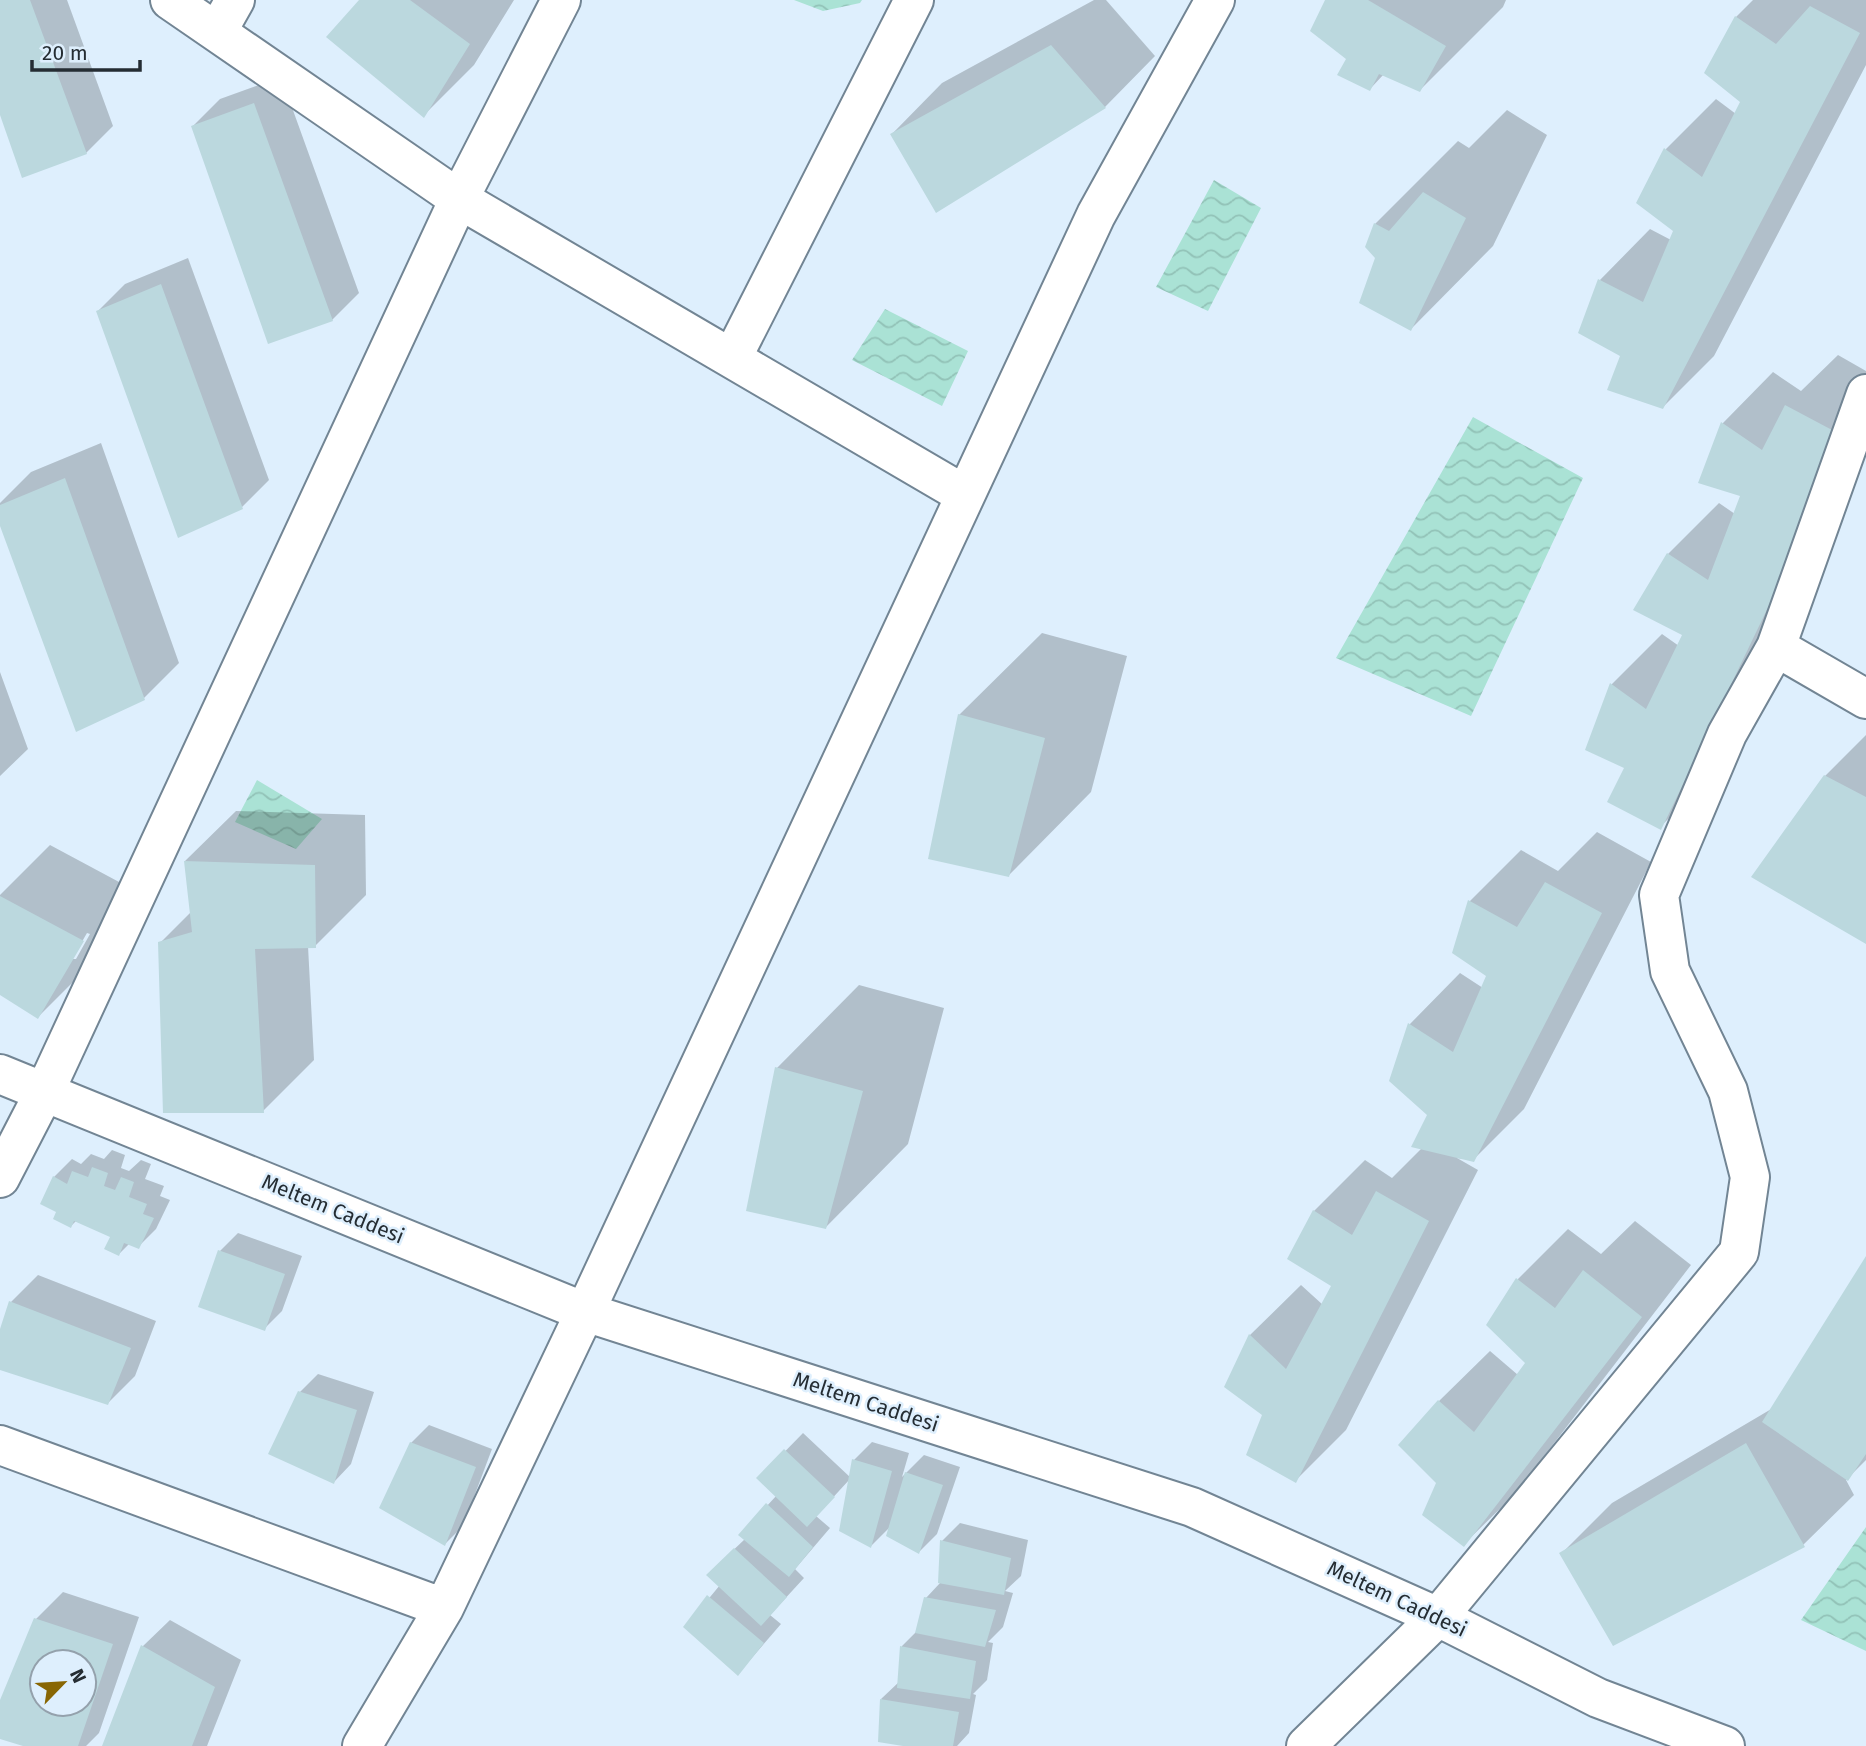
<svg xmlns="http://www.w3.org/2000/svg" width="1866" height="1746" font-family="'Fira Sans',sans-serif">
	<defs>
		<pattern id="water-waves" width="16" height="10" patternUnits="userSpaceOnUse" patternTransform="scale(1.75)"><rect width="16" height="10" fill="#aae2d5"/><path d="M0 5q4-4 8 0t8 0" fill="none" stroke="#92c2b7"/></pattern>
	</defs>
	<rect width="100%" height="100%" fill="#deeffd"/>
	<!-- water -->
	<path fill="url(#water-waves)" d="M 794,0 L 862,0 L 860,3 L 823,11 Z
		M 1214,180 L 1261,208 L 1208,311 L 1156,287 Z
		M 885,309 L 968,351 L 942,406 L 852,360 Z
		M 1473,417 L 1583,478 L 1471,716 L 1336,658 Z
		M 257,780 L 322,819 L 296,849 L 235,822 Z
		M 1866,1527 L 1866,1651 L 1801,1620 Z"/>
	<!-- shadow -->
	<path fill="#0003" fill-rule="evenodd" d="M 0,0 L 67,0 L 113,126 L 86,153 L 0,109 Z
		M 361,0 L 514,0 L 474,65 L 424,115 Z
		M 1094,0 L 1106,0 L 1155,56 L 1105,107 L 892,134 L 942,83 Z
		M 1327,0 L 1506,0 L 1503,7 L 1420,90 L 1384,74 L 1370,89 Z
		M 1753,0 L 1866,0 L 1866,65 L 1714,356 L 1663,407 L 1622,356 L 1600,280 L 1650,229 L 1671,240 L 1676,231 L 1666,149 L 1716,99 L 1736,114 L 1743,101 L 1736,17 Z
		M 281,77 L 359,293 L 332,320 L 193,126 L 220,99 Z
		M 1507,110 L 1547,135 L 1493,246 L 1411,329 L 1377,257 L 1375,224 L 1458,141 L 1469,148 Z
		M 188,258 L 269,480 L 242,507 L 98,311 L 125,284 Z
		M 1838,355 L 1866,371 L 1866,455 L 1711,777 L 1660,827 L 1627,767 L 1587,749 L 1612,684 L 1662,634 L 1679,646 L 1684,634 L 1668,554 L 1719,503 L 1735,514 L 1742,495 L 1700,482 L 1723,423 L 1773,372 L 1801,391 Z
		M 101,443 L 179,663 L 143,699 L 0,521 L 0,503 L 31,472 Z
		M 1042,633 L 1127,656 L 1091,792 L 1009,875 L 959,715 Z
		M 0,672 L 28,749 L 0,776 Z
		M 1866,735 L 1866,942 L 1825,776 Z
		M 236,811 L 365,815 L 366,895 L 315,946 L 308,946 L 314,1060 L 263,1111 L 160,943 L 192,911 L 185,861 Z
		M 1597,832 L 1651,862 L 1524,1109 L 1473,1160 L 1457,1158 L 1478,1170 L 1346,1430 L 1295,1481 L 1264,1414 L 1226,1387 L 1250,1335 L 1301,1285 L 1323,1305 L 1333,1286 L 1289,1259 L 1314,1211 L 1365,1160 L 1392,1178 L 1422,1148 L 1429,1115 L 1391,1080 L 1410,1024 L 1460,973 L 1483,988 L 1489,976 L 1454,952 L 1470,901 L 1521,850 L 1558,871 Z
		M 50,845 L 134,890 L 89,966 L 38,1017 L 0,993 L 0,895 ZM 87,933 L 90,934 L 76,959 L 72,959 Z
		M 859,985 L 944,1008 L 908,1144 L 826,1227 L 777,1068 Z
		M 112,1150 L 125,1155 L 121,1168 L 129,1171 L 141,1160 L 151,1164 L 145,1179 L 164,1186 L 160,1196 L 170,1200 L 156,1229 L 138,1247 L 129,1244 L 119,1254 L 112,1236 L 76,1221 L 71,1226 L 58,1212 L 54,1177 L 72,1159 L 81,1164 L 91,1154 L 104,1159 Z
		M 1635,1221 L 1691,1265 L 1515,1494 L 1464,1544 L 1438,1482 L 1439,1401 L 1490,1351 L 1518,1375 L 1527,1363 L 1518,1279 L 1568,1229 L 1601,1254 Z
		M 238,1233 L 302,1256 L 282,1311 L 264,1329 L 220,1251 Z
		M 1866,1259 L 1866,1460 L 1846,1480 L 1854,1495 L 1803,1545 L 1562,1553 L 1612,1503 L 1773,1408 Z
		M 38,1275 L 156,1321 L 135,1376 L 108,1403 L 0,1368 L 0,1335 L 11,1302 Z
		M 318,1374 L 374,1392 L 351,1464 L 334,1482 L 300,1392 Z
		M 429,1425 L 492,1449 L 463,1526 L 445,1544 L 411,1443 Z
		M 803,1433 L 851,1478 L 854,1460 L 872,1442 L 909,1453 L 902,1477 L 924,1455 L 960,1467 L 937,1534 L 919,1552 L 891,1526 L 871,1546 L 850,1479 L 816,1516 L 830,1528 L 795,1569 L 804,1578 L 770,1615 L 781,1624 L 738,1674 L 686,1626 L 720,1585 L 726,1557 L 745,1539 L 740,1535 L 777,1495 L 759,1478 Z
		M 960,1523 L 1028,1540 L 1021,1576 L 1005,1591 L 1013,1593 L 1003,1627 L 988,1642 L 993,1643 L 987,1680 L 973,1694 L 976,1695 L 969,1733 L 957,1746 L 915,1746 L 881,1699 L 900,1681 L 902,1646 L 917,1631 L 926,1598 L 940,1583 L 942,1541 Z
		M 63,1592 L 139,1617 L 99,1733 L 86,1746 L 29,1746 L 0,1737 L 0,1705 L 36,1619 ZM 42,1662 L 84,1662 L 84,1704 L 42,1704 Z
		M 170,1620 L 241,1660 L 207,1746 L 104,1746 L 143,1646 Z"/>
	<!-- building -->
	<path fill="#bbd8de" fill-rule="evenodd" d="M 0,0 L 30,0 L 87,154 L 22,178 L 0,115 Z
		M 359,0 L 410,0 L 470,44 L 424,118 L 326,37 Z
		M 1325,0 L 1368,0 L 1446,46 L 1420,92 L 1379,74 L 1370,91 L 1337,75 L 1346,59 L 1310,31 Z
		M 1810,6 L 1860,33 L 1663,409 L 1607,390 L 1620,356 L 1578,333 L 1598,279 L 1643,302 L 1673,231 L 1636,203 L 1664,148 L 1702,177 L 1740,102 L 1704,73 L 1735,16 L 1776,44 Z
		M 1051,45 L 1106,108 L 936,213 L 890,134 Z
		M 254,103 L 333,321 L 268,344 L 191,126 Z
		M 1423,192 L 1466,218 L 1411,331 L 1359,303 L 1375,258 L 1365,247 L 1374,223 L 1389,231 Z
		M 161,284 L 243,509 L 178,538 L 96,311 Z
		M 1785,405 L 1849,439 L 1661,830 L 1607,802 L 1624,768 L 1585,750 L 1610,683 L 1646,709 L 1682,635 L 1633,610 L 1667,553 L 1708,580 L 1740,496 L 1698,483 L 1721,422 L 1762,450 Z
		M 65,478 L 145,700 L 76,732 L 0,526 L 0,505 Z
		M 958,714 L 1045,738 L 1009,877 L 928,859 Z
		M 1824,775 L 1866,797 L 1866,944 L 1751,877 Z
		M 184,861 L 315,865 L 316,948 L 255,949 L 264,1113 L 163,1113 L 158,942 L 192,932 Z
		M 1545,882 L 1602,913 L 1474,1162 L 1411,1147 L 1427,1115 L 1389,1081 L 1408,1023 L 1453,1052 L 1486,976 L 1452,953 L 1468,900 L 1517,927 Z
		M 0,896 L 84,941 L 38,1019 L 0,995 Z
		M 775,1067 L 863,1091 L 826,1229 L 746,1211 Z
		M 92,1167 L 108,1173 L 104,1186 L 115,1190 L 121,1177 L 134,1182 L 129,1197 L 147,1204 L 143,1214 L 154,1218 L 139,1249 L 124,1243 L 119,1256 L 104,1249 L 110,1237 L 74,1221 L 71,1228 L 53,1219 L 56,1212 L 40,1204 L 53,1176 L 67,1184 L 72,1171 L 88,1177 Z
		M 1376,1191 L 1429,1221 L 1296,1483 L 1246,1455 L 1262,1415 L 1224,1387 L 1249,1334 L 1286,1369 L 1331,1286 L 1287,1259 L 1313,1210 L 1352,1235 Z
		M 218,1250 L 285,1274 L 265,1331 L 198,1307 Z
		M 1866,1256 L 1866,1454 L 1848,1481 L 1762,1422 Z
		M 1583,1270 L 1642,1317 L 1464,1547 L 1422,1515 L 1436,1483 L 1398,1445 L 1438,1400 L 1474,1432 L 1525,1363 L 1486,1325 L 1516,1278 L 1555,1308 Z
		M 9,1301 L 131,1348 L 108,1405 L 0,1370 L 0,1329 Z
		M 298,1391 L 357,1410 L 334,1484 L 268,1454 Z
		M 410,1442 L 476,1467 L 445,1546 L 379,1508 Z
		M 1746,1443 L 1805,1547 L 1613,1646 L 1559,1553 Z
		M 784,1449 L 835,1497 L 807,1527 L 756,1478 Z
		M 852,1459 L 892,1471 L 871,1548 L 839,1531 Z
		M 905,1472 L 943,1485 L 919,1554 L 886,1536 Z
		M 766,1503 L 813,1547 L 789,1577 L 738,1535 Z
		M 940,1540 L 1011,1558 L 1004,1595 L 938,1583 Z
		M 734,1548 L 787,1597 L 761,1626 L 706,1575 Z
		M 707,1595 L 764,1643 L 738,1676 L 683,1627 Z
		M 924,1597 L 996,1610 L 985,1647 L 915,1633 Z
		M 34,1618 L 113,1644 L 78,1746 L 23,1746 L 0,1739 L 0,1700 ZM 42,1662 L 84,1662 L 84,1704 L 42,1704 Z
		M 141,1645 L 215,1687 L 192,1746 L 102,1746 Z
		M 900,1646 L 976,1661 L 970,1699 L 897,1688 Z
		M 880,1699 L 959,1712 L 953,1746 L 903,1746 L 878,1742 Z"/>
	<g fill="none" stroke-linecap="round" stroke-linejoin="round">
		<!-- minor casing -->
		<g stroke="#728594" stroke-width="42">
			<path id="minor" d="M 170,0 L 459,199 L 965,495
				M 217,32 L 235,0
				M 732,358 L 914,0
				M 1776,647 L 1866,699
				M 0,1074 L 585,1312 L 1192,1507 L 1438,1617 L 1598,1698 L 1725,1746
				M 0,1178 L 45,1091 L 459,199 L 561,0
				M 0,1445 L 444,1608
				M 362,1746 L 444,1608 L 585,1312 L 1096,215 L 1215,0
				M 1306,1746 L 1438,1617 L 1739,1252 L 1750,1177 L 1728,1091 L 1670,971 L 1659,895 L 1727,734 L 1776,647 L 1866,394"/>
		</g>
		<!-- minor -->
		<use href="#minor" stroke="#fff" stroke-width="38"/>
	</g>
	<g text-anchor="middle" stroke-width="5" stroke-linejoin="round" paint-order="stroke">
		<!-- street labels -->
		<g font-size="21" fill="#252d33" stroke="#deeffd">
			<text transform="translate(333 1209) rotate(22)" y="7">Meltem Caddesi</text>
			<text transform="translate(866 1402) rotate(18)" y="7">Meltem Caddesi</text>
			<text transform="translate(1397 1599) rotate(25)" y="7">Meltem Caddesi</text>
		</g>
	</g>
	<!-- north arrow -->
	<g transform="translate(63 1683) rotate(65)"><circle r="33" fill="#deeffd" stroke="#94a1ac" stroke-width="2"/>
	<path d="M0-5L12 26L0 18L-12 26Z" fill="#886603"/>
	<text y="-10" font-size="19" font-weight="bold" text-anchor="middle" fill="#252d33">N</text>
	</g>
	<!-- scale -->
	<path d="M32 60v10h108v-10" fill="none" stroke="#252d33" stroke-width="3.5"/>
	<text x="42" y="60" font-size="21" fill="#252d33" stroke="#deeffd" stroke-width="5" paint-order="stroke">20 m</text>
</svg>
